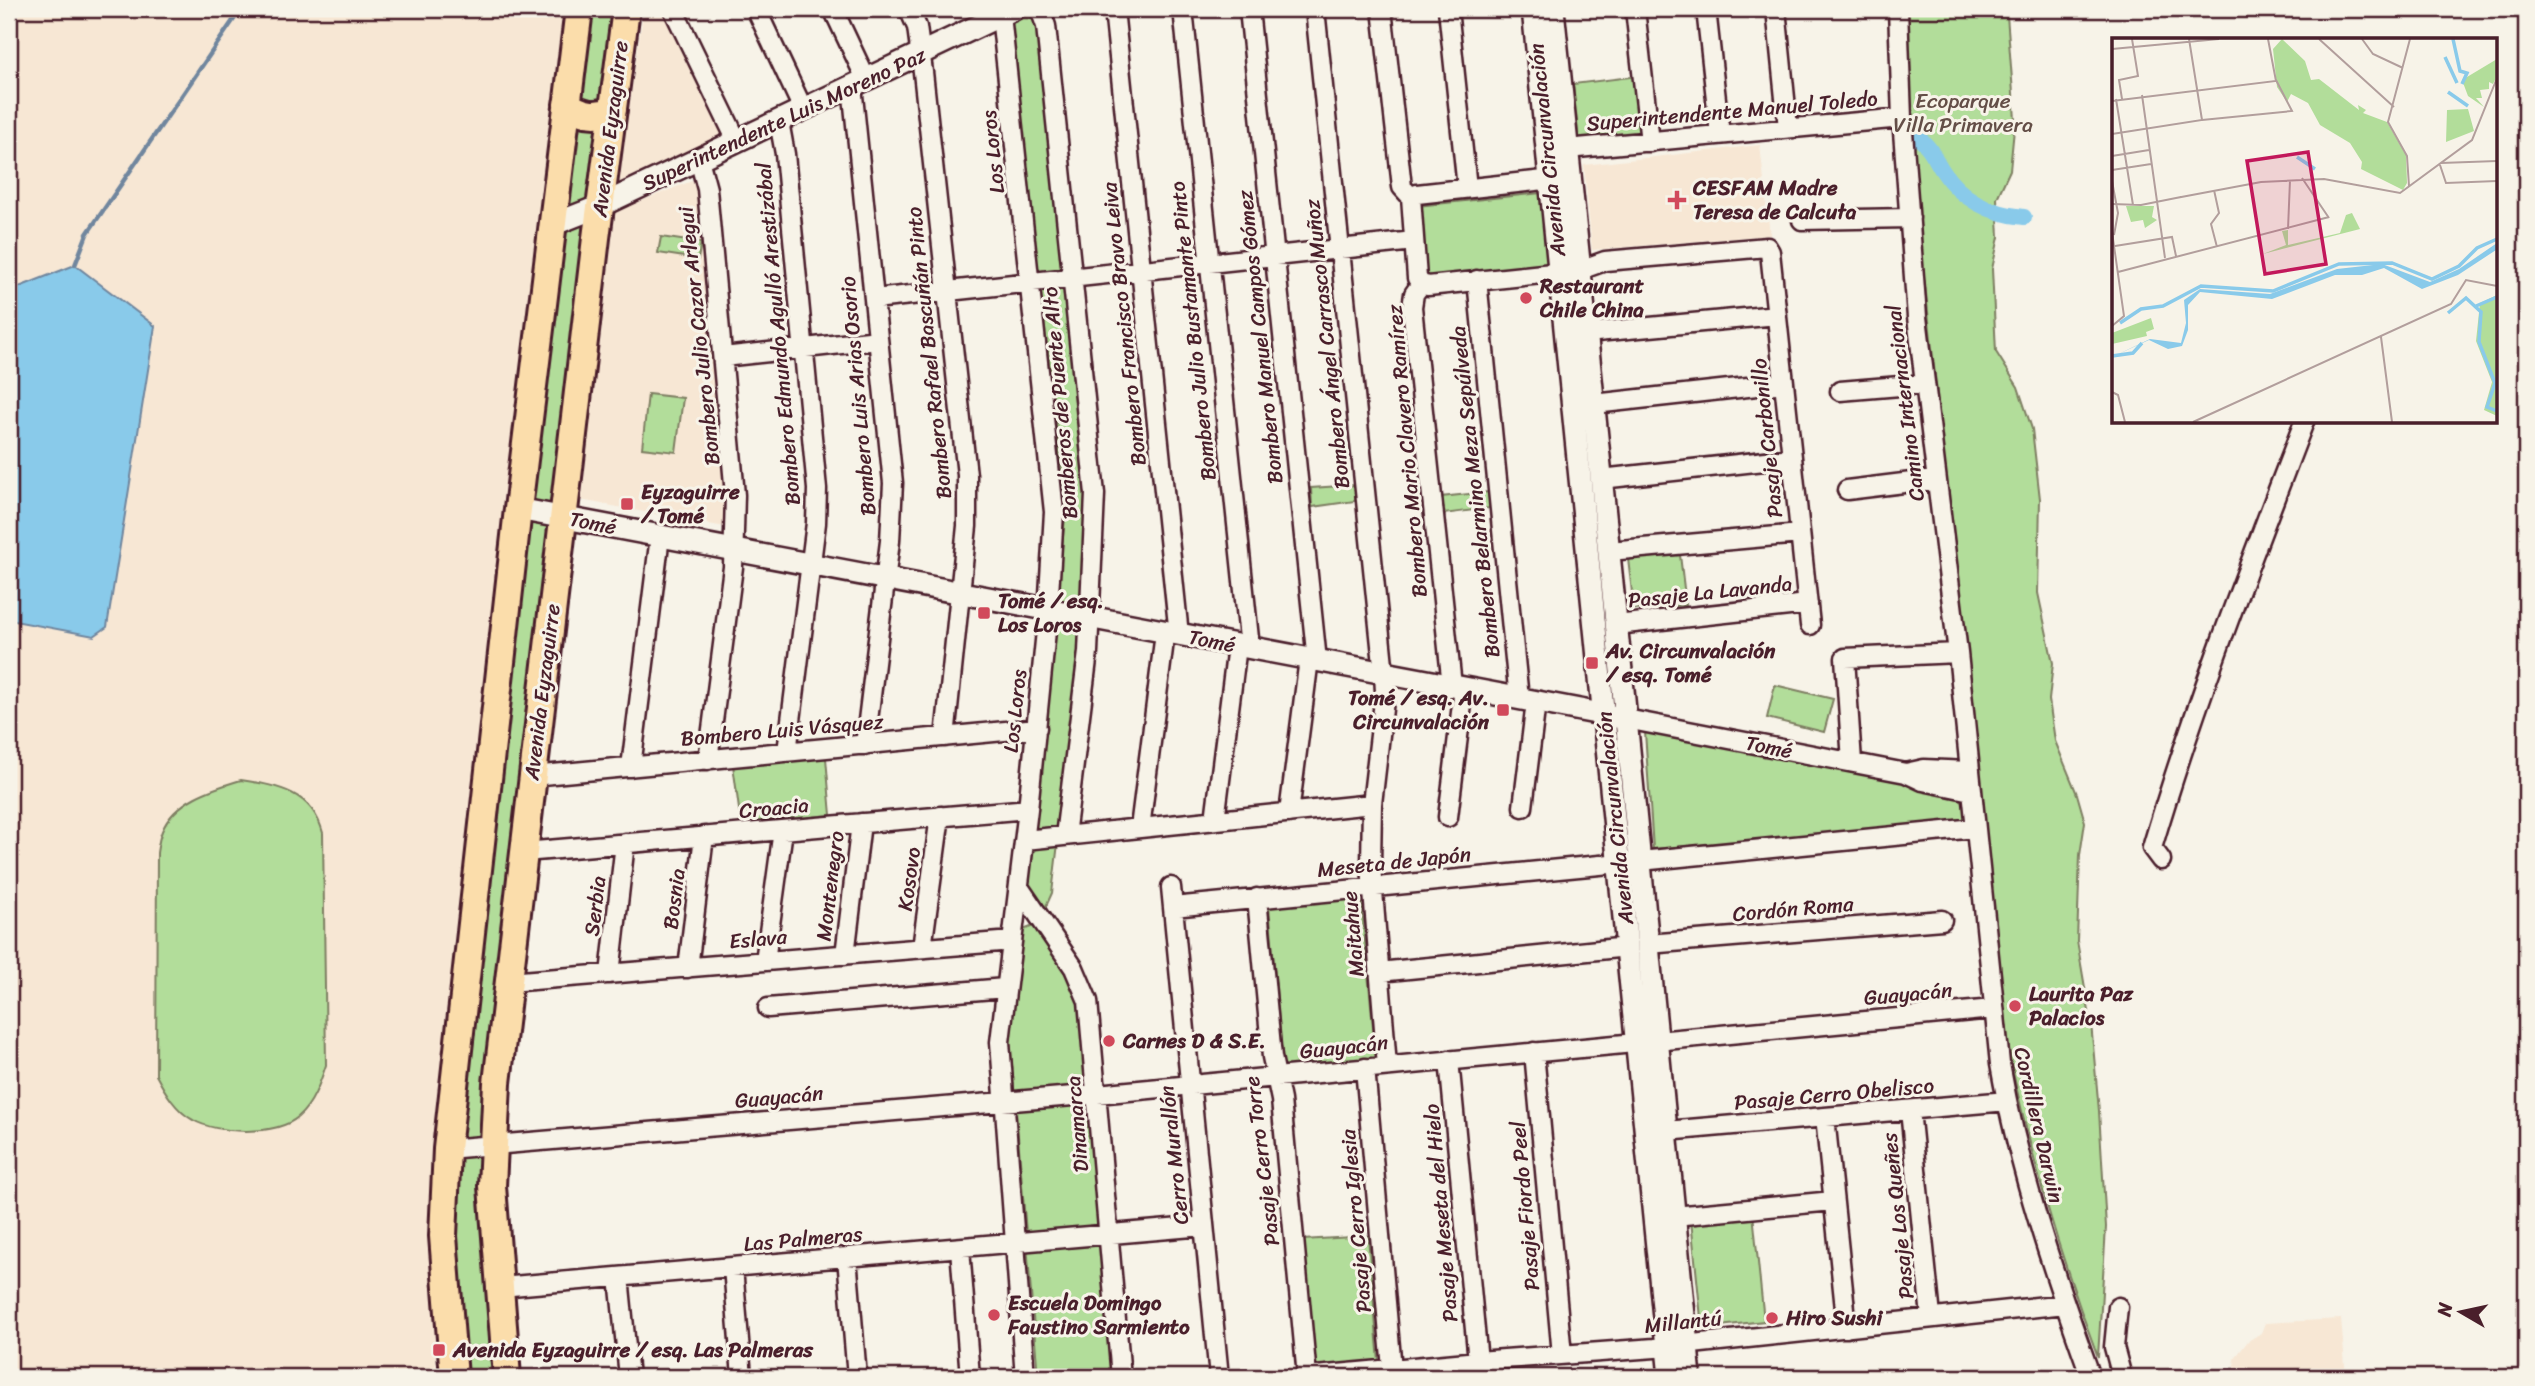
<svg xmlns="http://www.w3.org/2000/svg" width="2535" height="1386" font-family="Sriracha,sans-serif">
	<rect width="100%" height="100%" fill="#f7f3e8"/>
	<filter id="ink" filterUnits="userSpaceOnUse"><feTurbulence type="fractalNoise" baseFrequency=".0143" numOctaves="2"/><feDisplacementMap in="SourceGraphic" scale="14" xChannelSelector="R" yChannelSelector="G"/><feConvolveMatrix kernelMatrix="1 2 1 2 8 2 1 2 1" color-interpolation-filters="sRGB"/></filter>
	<g filter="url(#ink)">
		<!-- built -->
		<path fill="#f7e7d4" d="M 9,9 L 568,9 L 435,1118 L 431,1207 L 437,1377 L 9,1377 Z
			M 648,9 L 663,9 L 726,132 L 617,187 L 642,20 Z
			M 1760,145 L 1770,235 L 1592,250 L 1584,165 Z
			M 697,179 L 730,528 L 575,499 L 613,212 Z
			M 2341,1319 L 2346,1377 L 2236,1377 L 2234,1359 L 2248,1341 L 2261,1333 L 2265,1323 Z"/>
		<!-- green -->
		<path fill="#b2dd9a" stroke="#7e7e62" stroke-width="2" d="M 590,9 L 617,9 L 488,1118 L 504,1377 L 462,1377 L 451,1232 L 468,1037 Z
			M 1907,9 L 2006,9 L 2007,15 L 2015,119 L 2010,170 L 1997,198 L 1999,237 L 1992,269 L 1996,352 L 2018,387 L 2032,429 L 2040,499 L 2038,593 L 2053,663 L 2049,700 L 2055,741 L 2077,794 L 2085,822 L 2080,855 L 2077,941 L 2091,1023 L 2099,1111 L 2106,1227 L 2098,1357 C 2061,1260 2032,1161 2010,1059 L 1922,257 L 1912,131 Z
			M 1035,12 L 1042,26 L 1090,513 L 1087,602 L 1052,893 L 1043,913 L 1028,884 L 1066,508 L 1009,22 Z
			M 1638,76 L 1643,136 L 1579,142 L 1573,84 Z
			M 1541,193 L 1551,267 L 1425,279 L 1417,206 Z
			M 661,237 L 701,243 L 698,259 L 658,253 Z
			M 648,394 L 683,398 L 676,452 L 642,448 Z
			M 1355,485 L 1355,501 L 1312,507 L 1311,488 Z
			M 1488,492 L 1490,508 L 1444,514 L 1441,497 Z
			M 1680,555 L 1686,605 L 1634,609 L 1628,559 Z
			M 1775,685 L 1833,699 L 1824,732 L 1767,718 Z
			M 1645,732 L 1965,794 L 1970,822 L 1653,849 Z
			M 826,758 L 831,815 L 741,824 L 733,765 Z
			M 241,780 C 278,786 312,791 323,833 L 326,1065 C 320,1083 313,1104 298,1117 C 276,1136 217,1134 193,1120 C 176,1111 165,1092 156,1075 L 157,853 C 158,846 159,838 162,831 C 175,800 211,789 241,780 Z
			M 1361,897 L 1376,1059 L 1283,1068 L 1269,906 Z
			M 1031,927 L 1038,927 L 1079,997 L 1114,1377 L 1038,1377 L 1010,1040 L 1019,941 L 1023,930 Z
			M 1753,1213 L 1764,1321 L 1702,1328 L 1691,1220 Z
			M 1368,1236 L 1379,1362 L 1313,1370 L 1303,1240 Z"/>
		<!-- water -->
		<path fill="#89caea" stroke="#70869e" stroke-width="2" d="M 75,265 L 155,326 L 107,627 L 94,636 L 9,620 L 9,291 Z"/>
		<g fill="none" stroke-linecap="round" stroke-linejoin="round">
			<!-- stream -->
			<path stroke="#70869e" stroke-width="4.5" d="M 75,265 L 87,234 L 241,9"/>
			<!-- canal -->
			<path stroke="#89caea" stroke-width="16" d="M 1915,136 C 1930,145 1933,156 1942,170 C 1960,199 1991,214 2024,217"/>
			<!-- minor casing -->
			<g stroke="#4a1f2b" stroke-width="23">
				<path id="minor" d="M 673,9 L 737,141
					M 756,9 L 803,109
					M 833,9 L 866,79
					M 909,9 L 917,27 L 923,72 L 967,475 L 967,526 L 945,737
					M 998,9 L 1001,15 L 1054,512 L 1048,611 L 1028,809 L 1000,1042 L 1025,1377
					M 1040,9 L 1046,26 L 1095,494 L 1088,652 L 1065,836
					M 1114,9 L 1179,635
					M 1183,9 L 1250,648
					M 1249,9 L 1317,661
					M 1315,9 L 1384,674 L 1385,692 L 1372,804 L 1371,866 L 1387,1066
					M 1382,9 L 1402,187 L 1411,197
					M 1448,9 L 1467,188
					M 1635,9 L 1650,142
					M 1706,9 L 1720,135
					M 1776,9 L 1788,128
					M 1898,9 L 1902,118 L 1917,317 L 1958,653 L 2000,1064 C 2019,1172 2054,1275 2091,1377
					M 852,86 L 893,483 L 890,541 L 865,745
					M 779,121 L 785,154 L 817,489 L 816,523 L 787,752
					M 1567,149 L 1902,118
					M 699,159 L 707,189 L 735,495 L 733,567 L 708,760
					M 1411,197 L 1417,194 L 1563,178
					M 1411,197 L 1417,278 L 1421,284
					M 1802,220 L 1910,218
					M 1477,280 L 1519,699
					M 1421,284 L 1428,286 L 1580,270 L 1605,261 L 1767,247 L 1770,252 L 1810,625
					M 1421,284 L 1414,294 L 1412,307 L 1452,686
					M 874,299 L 1414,241
					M 1586,333 L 1777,315
					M 723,357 L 878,340
					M 1840,391 L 1924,384
					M 1594,404 L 1784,383
					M 1601,479 L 1792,458
					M 1847,490 L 1936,479
					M 1609,551 L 1800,534
					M 1616,625 L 1808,604
					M 1626,719 L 1906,773 L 1923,781 L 1971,791
					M 1852,762 L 1845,658 L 1958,653
					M 631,767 L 660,536
					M 1906,773 L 1924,769 L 1969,771
					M 532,776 L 1037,728
					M 1523,807 L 1536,702
					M 1289,813 L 1309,659
					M 1448,817 L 1464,688
					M 1215,820 L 1237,646
					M 1140,828 L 1165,633
					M 1025,840 L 1372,804
					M 524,852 L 1028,809
					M 2161,860 L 2152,848 C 2195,703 2250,563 2304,422
					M 1640,861 L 1975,828
					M 1019,887 L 1074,968 L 1088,1001 L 1121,1377
					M 1171,887 L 1219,1377
					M 1257,898 L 1272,1057 L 1281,1100 L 1307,1377
					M 1173,907 L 1620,863
					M 1648,944 L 1942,920
					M 922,948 L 940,816
					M 845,955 L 861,823
					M 765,961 L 783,830
					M 688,968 L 704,836
					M 1379,972 L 1628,947
					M 610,974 L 625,843
					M 509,982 L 1012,941
					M 768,1008 L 1005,988
					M 1534,1052 L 1562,1355
					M 1449,1060 L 1478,1361
					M 1365,1068 L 1392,1369
					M 1910,1110 L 1931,1317
					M 1825,1117 L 1847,1328
					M 1666,1131 L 2007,1101
					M 447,1149 L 1097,1094 L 1993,1009
					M 1674,1216 L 1833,1201
					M 960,1248 L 970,1377
					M 847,1257 L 857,1377
					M 733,1267 L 742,1377
					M 619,1277 L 629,1377
					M 500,1287 L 1204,1226
					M 2118,1307 L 2114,1347 L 2122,1377
					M 1305,1377 L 1478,1361 L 1655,1348 L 2065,1304"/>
			</g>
			<!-- tertiary casing -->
			<g stroke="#4a1f2b" stroke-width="26">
				<path id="tertiary" d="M 1533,9 L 1670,1377
					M 1553,9 L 1626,719 L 1690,1377
					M 552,225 L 600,206 L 1014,9
					M 518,509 L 1617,717"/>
			</g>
			<!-- primary casing -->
			<g stroke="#4a1f2b" stroke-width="32">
				<path id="primary" d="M 567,104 C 582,115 596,117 613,110
					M 454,1377 L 443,1236 L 447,1149 L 518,509 L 579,9
					M 507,1377 L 492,1186 L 497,1083 L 596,238 L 626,9"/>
			</g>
			<!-- minor -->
			<use href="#minor" stroke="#f7f3e8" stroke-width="18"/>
			<!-- tertiary -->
			<use href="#tertiary" stroke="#f7f3e8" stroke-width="21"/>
			<!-- primary -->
			<use href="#primary" stroke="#fbddab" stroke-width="26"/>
		</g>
	</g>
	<!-- markers -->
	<g fill="#d1495b" stroke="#f7f3e8" stroke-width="2.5">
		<path d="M1673.5 189.5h7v7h7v7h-7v7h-7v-7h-7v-7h7z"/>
		<circle cx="1526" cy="298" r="7"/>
		<rect x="620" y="497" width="14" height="14" rx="3.5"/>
		<rect x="977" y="606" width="14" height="14" rx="3.5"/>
		<rect x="1585" y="656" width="14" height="14" rx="3.5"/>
		<rect x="1496" y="703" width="14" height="14" rx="3.5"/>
		<circle cx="2015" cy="1006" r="7"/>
		<circle cx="1109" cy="1041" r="7"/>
		<circle cx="994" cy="1315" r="7"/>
		<circle cx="1772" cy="1318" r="7"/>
		<rect x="432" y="1343" width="14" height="14" rx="3.5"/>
	</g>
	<g text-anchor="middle" stroke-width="6" stroke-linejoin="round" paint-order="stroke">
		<!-- park labels -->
		<g font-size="21" fill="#644e47" stroke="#f7f3e8">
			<text x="1963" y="108">Ecoparque<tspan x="1963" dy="24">Villa Primavera</tspan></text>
		</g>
		<!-- street labels -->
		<g font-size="21" fill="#4a1f2b" stroke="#f7f3e8">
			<text transform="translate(1732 111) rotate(-5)" y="7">Superintendente Manuel Toledo</text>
			<text transform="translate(784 119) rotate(-25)" y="7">Superintendente Luis Moreno Paz</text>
			<text transform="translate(610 129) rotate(-83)" y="7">Avenida Eyzaguirre</text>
			<text transform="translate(1547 150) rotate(-96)" y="7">Avenida Circunvalación</text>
			<text transform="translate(993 152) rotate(-96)" y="7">Los Loros</text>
			<text transform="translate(1124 324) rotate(-96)" y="7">Bombero Francisco Bravo Leiva</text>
			<text transform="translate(1193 331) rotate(-96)" y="7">Bombero Julio Bustamante Pinto</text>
			<text transform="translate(778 334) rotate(-95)" y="7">Bombero Edmundo Agulló Arestizábal</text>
			<text transform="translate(699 336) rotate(-96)" y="7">Bombero Julio Cazor Arlegui</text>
			<text transform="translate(1260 337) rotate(-96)" y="7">Bombero Manuel Campos Gómez</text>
			<text transform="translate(1327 344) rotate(-96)" y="7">Bombero Ángel Carrasco Muñoz</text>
			<text transform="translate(929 353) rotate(-96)" y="7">Bombero Rafael Bascuñán Pinto</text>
			<text transform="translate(858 396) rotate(-95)" y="7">Bombero Luis Arias Osorio</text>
			<text transform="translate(1060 403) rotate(-95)" y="7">Bomberos de Puente Alto</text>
			<text transform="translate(1905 403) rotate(-97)" y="7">Camino Internacional</text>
			<text transform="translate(1767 438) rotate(-96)" y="7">Pasaje Carbonillo</text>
			<text transform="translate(1407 451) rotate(-95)" y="7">Bombero Mario Clavero Ramírez</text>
			<text transform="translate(1475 492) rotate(-96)" y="7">Bombero Belarmino Meza Sepúlveda</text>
			<text transform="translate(593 523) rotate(11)" y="7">Tomé</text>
			<text transform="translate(1710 592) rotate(-6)" y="7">Pasaje La Lavanda</text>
			<text transform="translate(1212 641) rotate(11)" y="7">Tomé</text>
			<text transform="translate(542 692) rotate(-83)" y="7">Avenida Eyzaguirre</text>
			<text transform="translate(1015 711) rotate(-84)" y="7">Los Loros</text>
			<text transform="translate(782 730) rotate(-5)" y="7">Bombero Luis Vásquez</text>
			<text transform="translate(1769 747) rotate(11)" y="7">Tomé</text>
			<text transform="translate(774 808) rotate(-5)" y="7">Croacia</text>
			<text transform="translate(1615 818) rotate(-96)" y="7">Avenida Circunvalación</text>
			<text transform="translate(1394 862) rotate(-6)" y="7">Meseta de Japón</text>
			<text transform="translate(909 879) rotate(-82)" y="7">Kosovo</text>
			<text transform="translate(830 886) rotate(-83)" y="7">Montenegro</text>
			<text transform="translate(674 899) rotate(-83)" y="7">Bosnia</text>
			<text transform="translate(595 906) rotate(-83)" y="7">Serbia</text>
			<text transform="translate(1793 909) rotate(-5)" y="7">Cordón Roma</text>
			<text transform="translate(1353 934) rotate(-95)" y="7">Maitahue</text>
			<text transform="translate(758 939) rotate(-5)" y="7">Eslava</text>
			<text transform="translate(1908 994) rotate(-5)" y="7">Guayacán</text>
			<text transform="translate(1344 1047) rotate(-6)" y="7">Guayacán</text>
			<text transform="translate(1834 1094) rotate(-5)" y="7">Pasaje Cerro Obelisco</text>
			<text transform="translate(779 1097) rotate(-5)" y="7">Guayacán</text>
			<text transform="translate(1077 1124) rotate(-95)" y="7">Dinamarca</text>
			<text transform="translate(2039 1125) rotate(77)" y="7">Cordillera Darwin</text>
			<text transform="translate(1174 1155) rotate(-96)" y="7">Cerro Murallón</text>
			<text transform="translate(1262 1161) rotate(-97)" y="7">Pasaje Cerro Torre</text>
			<text transform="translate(1525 1206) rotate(-95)" y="7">Pasaje Fiordo Peel</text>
			<text transform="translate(1441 1213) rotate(-95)" y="7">Pasaje Meseta del Hielo</text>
			<text transform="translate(1898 1216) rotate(-96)" y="7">Pasaje Los Queñes</text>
			<text transform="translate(1356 1221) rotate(-95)" y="7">Pasaje Cerro Iglesia</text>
			<text transform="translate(803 1239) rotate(-5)" y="7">Las Palmeras</text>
			<text transform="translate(1683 1322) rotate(-6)" y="7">Millantú</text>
		</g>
		<!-- poi labels -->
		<g font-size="21" font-weight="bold" fill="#4a1f2b" stroke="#f7f3e8" text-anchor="start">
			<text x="1693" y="195">CESFAM Madre<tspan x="1693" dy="24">Teresa de Calcuta</tspan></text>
			<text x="1540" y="293">Restaurant<tspan x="1540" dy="24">Chile China</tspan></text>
			<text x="641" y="499">Eyzaguirre<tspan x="641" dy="24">/ Tomé</tspan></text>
			<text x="998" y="608">Tomé / esq.<tspan x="998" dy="24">Los Loros</tspan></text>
			<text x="1606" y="658">Av. Circunvalación<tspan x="1606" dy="24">/ esq. Tomé</tspan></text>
			<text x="1489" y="705" text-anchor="end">Tomé / esq. Av.<tspan x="1489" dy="24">Circunvalación</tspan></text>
			<text x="2029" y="1001">Laurita Paz<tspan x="2029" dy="24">Palacios</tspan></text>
			<text x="1123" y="1048">Carnes D &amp; S.E.</text>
			<text x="1008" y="1310">Escuela Domingo<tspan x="1008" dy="24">Faustino Sarmiento</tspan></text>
			<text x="1786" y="1325">Hiro Sushi</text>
			<text x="453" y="1357">Avenida Eyzaguirre / esq. Las Palmeras</text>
		</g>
	</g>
	<!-- overview -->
	<g transform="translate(2112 38)">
		<rect width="385" height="385" fill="#f7f3e8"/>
		<path d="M 170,1 L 193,23 L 199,42 L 207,41 L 247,72 L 246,67 L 254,72 L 251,75 L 275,84 L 294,117 L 295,145 L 291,152 L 249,131 L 250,124 L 238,105 L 208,87 L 196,65 L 179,56 L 175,64 L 165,49 L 161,11 ZM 385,21 L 385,38 L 381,46 L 377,44 L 377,51 L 368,52 L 370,60 L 364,60 L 372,69 L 356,58 L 350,42 ZM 356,71 L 362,93 L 334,104 L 335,72 ZM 14,168 L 42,168 L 40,179 L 45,182 L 33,190 L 31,182 L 19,184 ZM 240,175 L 248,191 L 151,216 L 174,207 L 170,193 L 176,192 L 176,207 L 228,195 L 234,177 ZM 385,257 L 385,378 L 372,372 L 380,344 L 364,303 L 368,265 ZM 39,280 L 42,291 L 34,294 L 35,298 L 0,306 L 0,295 Z" fill="#b2dd9a"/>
		<path d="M 385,205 L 384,212 L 346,237 L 310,251 L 272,230 L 250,237 L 223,237 L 160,261 L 88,254 L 76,267 L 76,292 L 70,308 L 56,311 L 37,302 L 0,319 L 38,301 L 69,305 L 74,285 L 72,262 L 88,251 L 158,256 L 225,231 L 270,226 L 318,244 L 347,231 Z" fill="#89caea"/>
		<path fill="none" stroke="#89caea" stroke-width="3.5" d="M 341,1 L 348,33 L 355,35 L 350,46M 333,19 L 345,45M 336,54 L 356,68M 185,119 L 203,131M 364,268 L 385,259M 336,275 L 354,260 L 369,274 L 367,304 L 383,345 L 375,369 L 385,373M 8,285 L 29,271 L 51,268 L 89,248 L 161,253 L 227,226 L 280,225 L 320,241 L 347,228 L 365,210 L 385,201M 0,318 L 21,315 L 30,305"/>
		<path fill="none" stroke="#b29e9c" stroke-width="2" d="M 207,1 L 282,69M 250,1 L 261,16 L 291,30M 0,11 L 107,1M 30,57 L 53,220M 4,61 L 21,167M 10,61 L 7,42 L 26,38 L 20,1M 0,63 L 164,43 L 156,1M 90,82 L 180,73 L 164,42M 0,96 L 90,82 L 77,1M 0,118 L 37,112M 329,125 L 385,123M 328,127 L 334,145 L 385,143M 0,132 L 39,126M 190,140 L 217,180M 0,143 L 6,175 L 2,197M 297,148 L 295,118 L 276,84 L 298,1M 102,152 L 107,175 L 99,186 L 105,209M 64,160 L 149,144 L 212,141 L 288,155 L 360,102 L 385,40M 0,166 L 29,167 L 69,159M 176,191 L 178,142M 0,194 L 12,278 L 0,288M 3,208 L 60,199 L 64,218M 6,234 L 217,179M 269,299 L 280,384M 0,354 L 6,357 L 13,384M 81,384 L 339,266 L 354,242 L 385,248"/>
		<path fill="#c2185b" fill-opacity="0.15" stroke="#c2185b" stroke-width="3.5" d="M 196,114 L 214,226 L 153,236 L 135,123 Z"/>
		<rect width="385" height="385" fill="none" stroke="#4a1f2b" stroke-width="3.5"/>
	</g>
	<!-- margin -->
	<rect width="2535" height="1386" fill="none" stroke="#f7f3e8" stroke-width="35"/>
	<rect x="18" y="18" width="2500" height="1351" fill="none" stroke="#4a1f2b" stroke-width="2.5" filter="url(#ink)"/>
	<!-- north arrow -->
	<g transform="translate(2461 1312) rotate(279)" stroke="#f7f3e8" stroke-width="5" paint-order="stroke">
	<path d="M0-5L12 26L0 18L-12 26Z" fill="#4a1f2b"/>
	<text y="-10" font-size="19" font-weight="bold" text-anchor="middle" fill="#4a1f2b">N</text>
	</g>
</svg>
